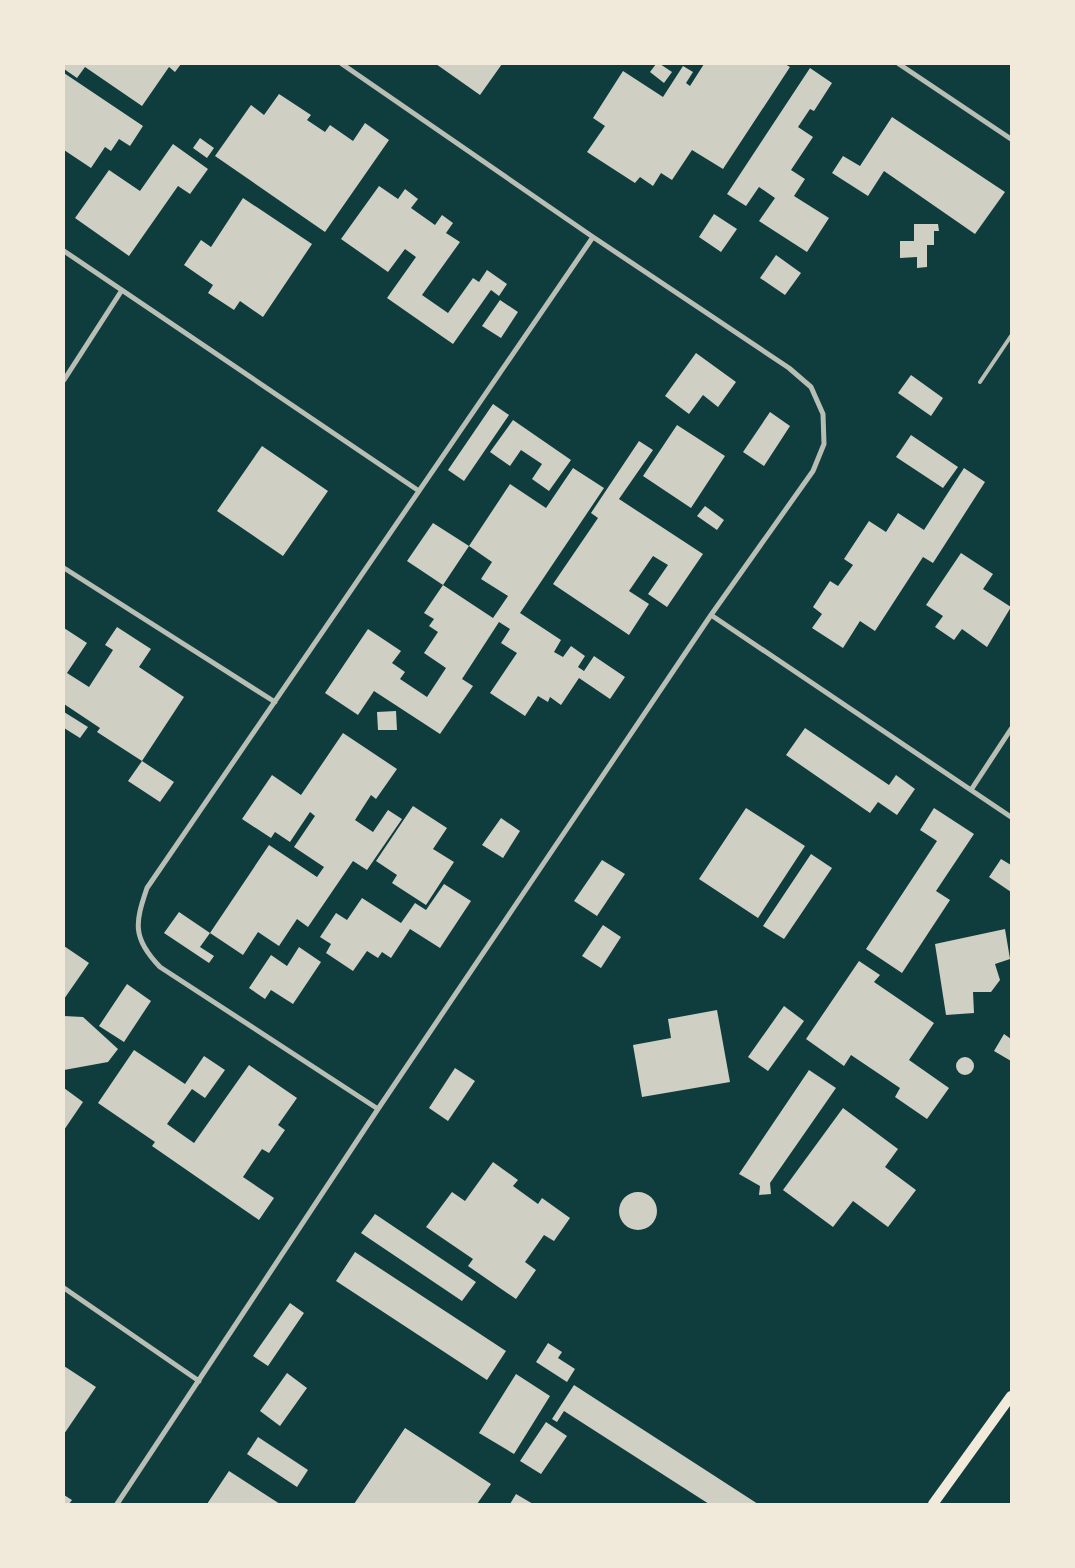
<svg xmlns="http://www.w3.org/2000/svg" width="1075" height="1568" font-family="Quicksand,sans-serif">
	<rect width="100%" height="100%" fill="#0f3d3e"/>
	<!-- building -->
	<path fill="#cfcfc3" d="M 64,64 L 181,64 L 175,72 L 169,67 L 142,106 L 85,67 L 77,78 L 64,69 Z
		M 436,64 L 502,64 L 480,95 Z
		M 656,64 L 660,64 L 672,72 L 664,83 L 650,72 Z
		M 704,64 L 785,64 L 790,67 L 723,169 L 692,150 L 672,180 L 661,173 L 653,186 L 640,177 L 635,183 L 587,152 L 605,126 L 593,118 L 623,71 L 663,97 L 683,66 L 693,72 L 686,83 L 690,86 Z
		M 810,68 L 832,83 L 814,111 L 810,109 L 798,127 L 813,137 L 791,170 L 805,179 L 794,196 L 829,218 L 807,252 L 759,221 L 775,198 L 759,187 L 746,206 L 727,194 Z
		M 64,73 L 143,126 L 130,146 L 119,139 L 111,151 L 105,147 L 91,168 L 64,150 Z
		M 279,94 L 311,115 L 307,120 L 325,132 L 330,125 L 353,141 L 365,123 L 389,140 L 325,232 L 215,156 L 251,105 L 264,115 Z
		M 892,117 L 1005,192 L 975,234 L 884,171 L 868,196 L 832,173 L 843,156 L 860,166 Z
		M 200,138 L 214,148 L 207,158 L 193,148 Z
		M 173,144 L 208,169 L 190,194 L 178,186 L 129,256 L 75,218 L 109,170 L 140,191 Z
		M 379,186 L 398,199 L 405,189 L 418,199 L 411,208 L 435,225 L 442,215 L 453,223 L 446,233 L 460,242 L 422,295 L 448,313 L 473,278 L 479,282 L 487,270 L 507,284 L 499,296 L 491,290 L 453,344 L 387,298 L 416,257 L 405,249 L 388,272 L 341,239 Z
		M 243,198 L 312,244 L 263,317 L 240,301 L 234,310 L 208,293 L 213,285 L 184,265 L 201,240 L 211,247 Z
		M 714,214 L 737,229 L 721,252 L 699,237 Z
		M 914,224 L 938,224 L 939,231 L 934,231 L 934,245 L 927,245 L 927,267 L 917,268 L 917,257 L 900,258 L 900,241 L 914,241 Z
		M 776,255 L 801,273 L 785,295 L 760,278 Z
		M 500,300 L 518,312 L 501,338 L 482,326 Z
		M 696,353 L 736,382 L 718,407 L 703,395 L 689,414 L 665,396 Z
		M 911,375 L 943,398 L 931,416 L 898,393 Z
		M 493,404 L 509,415 L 464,481 L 448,470 Z
		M 770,412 L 790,426 L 764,466 L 743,452 Z
		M 513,420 L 571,460 L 549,491 L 532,479 L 542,464 L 521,450 L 510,466 L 490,452 Z
		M 677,425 L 725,456 L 691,508 L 643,476 Z
		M 911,435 L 958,467 L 943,488 L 896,457 Z
		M 639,441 L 653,450 L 619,499 L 703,554 L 667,607 L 648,594 L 668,565 L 653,556 L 629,591 L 649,604 L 629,635 L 553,584 L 598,518 L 591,513 Z
		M 262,446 L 328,491 L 283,556 L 217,511 Z
		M 573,468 L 604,488 L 520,613 L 561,640 L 554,652 L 563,657 L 571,646 L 585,656 L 578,667 L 584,671 L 594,656 L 625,677 L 610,699 L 579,678 L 561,705 L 550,697 L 548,702 L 538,696 L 525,716 L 490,693 L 517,653 L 501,643 L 510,629 L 499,622 L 462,679 L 473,686 L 440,734 L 374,691 L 358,715 L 325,693 L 368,629 L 401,651 L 392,663 L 405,672 L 400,679 L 427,697 L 446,668 L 424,653 L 438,632 L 429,626 L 434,619 L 424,613 L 443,585 L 493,618 L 508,596 L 481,579 L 492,562 L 469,546 L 510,484 L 546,508 Z
		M 964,468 L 985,482 L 933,563 L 923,557 L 875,631 L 860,621 L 843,648 L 812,628 L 822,614 L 813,607 L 830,581 L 838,586 L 853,565 L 844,559 L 869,521 L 886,532 L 898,513 L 924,530 Z
		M 705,506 L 724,520 L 717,530 L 697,516 Z
		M 433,523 L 469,546 L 443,585 L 407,561 Z
		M 961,553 L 993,574 L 983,589 L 1011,607 L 987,647 L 962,629 L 954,640 L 935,627 L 943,616 L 926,605 Z
		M 117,627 L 151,649 L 139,667 L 184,697 L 142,761 L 174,782 L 160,802 L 128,781 L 142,761 L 97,732 L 100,728 L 64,704 L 64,628 L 87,643 L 67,673 L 89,687 L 113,650 L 105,645 Z
		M 396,711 L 397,730 L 378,730 L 377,712 Z
		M 64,712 L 88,727 L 80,738 L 64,728 Z
		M 805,728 L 889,785 L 896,775 L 915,789 L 897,815 L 878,802 L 870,813 L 786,755 Z
		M 343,733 L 397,769 L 376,799 L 371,795 L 355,820 L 373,832 L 388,810 L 402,819 L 367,870 L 353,861 L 308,927 L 297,919 L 279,946 L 258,932 L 243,955 L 210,933 L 200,947 L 214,956 L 209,963 L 164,933 L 179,912 L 210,933 L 269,845 L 317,877 L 324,867 L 294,847 L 315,816 L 310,812 L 290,842 L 275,832 L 271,838 L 242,819 L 272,775 L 301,795 Z
		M 413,806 L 447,828 L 433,849 L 454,862 L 426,905 L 392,883 L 397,875 L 376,861 Z
		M 746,808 L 805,846 L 758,918 L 699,879 Z
		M 934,808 L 974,834 L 936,891 L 950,900 L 902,973 L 866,949 L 937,841 L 920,830 Z
		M 501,818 L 520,831 L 503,858 L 482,845 Z
		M 811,854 L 832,868 L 784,939 L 763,926 Z
		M 1001,859 L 1011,865 L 1011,892 L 989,877 Z
		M 602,860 L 625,874 L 597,916 L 574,901 Z
		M 444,884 L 471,901 L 440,948 L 410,929 L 391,958 L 382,952 L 378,958 L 367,951 L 353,971 L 326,953 L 331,944 L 320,937 L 336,913 L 347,920 L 362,898 L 401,923 L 415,903 L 426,910 Z
		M 603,925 L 621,937 L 601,968 L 582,956 Z
		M 1005,929 L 1010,959 L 995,964 L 1000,980 L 991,992 L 973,992 L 974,1013 L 946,1015 L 935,944 Z
		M 64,946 L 89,963 L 64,999 Z
		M 299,947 L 321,962 L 293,1004 L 271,990 L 265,999 L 249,988 L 271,955 L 287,966 Z
		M 859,961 L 880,975 L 874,982 L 934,1023 L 909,1060 L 949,1088 L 927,1119 L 895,1097 L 900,1088 L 851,1055 L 844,1066 L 806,1039 Z
		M 127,984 L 151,1001 L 124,1042 L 99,1026 Z
		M 784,1006 L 804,1021 L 768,1071 L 748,1057 Z
		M 717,1010 L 730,1082 L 642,1097 L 633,1045 L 671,1038 L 668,1019 Z
		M 64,1016 L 83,1017 L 118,1049 L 108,1062 L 64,1070 Z
		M 1004,1034 L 1011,1039 L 1011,1061 L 994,1051 Z
		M 134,1050 L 185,1084 L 204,1056 L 225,1070 L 205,1098 L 192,1089 L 167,1124 L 194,1143 L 249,1065 L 297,1098 L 278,1125 L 285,1130 L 269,1153 L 262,1149 L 243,1177 L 274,1198 L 259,1220 L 152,1146 L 155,1142 L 98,1103 Z
		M956 1066a9 9 0 1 1 18 0a9 9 0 1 1-18 0Z
		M 455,1068 L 475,1081 L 448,1121 L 429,1108 Z
		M 809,1070 L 836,1088 L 770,1183 L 771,1194 L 759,1195 L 760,1186 L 739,1174 Z
		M 64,1088 L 83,1102 L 64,1130 Z
		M 843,1108 L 898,1149 L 885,1167 L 916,1190 L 888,1227 L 853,1201 L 833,1227 L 783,1190 Z
		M 493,1162 L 518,1180 L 513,1186 L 538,1204 L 542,1198 L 570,1218 L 554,1241 L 544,1235 L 525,1262 L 536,1270 L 516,1299 L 468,1266 L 473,1259 L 426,1227 L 452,1192 L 465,1201 Z
		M619 1211a19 19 0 1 1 38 0a19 19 0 1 1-38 0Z
		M 375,1214 L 476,1282 L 462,1301 L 361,1233 Z
		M 355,1252 L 506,1351 L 487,1380 L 336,1281 Z
		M 290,1303 L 304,1313 L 268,1366 L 253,1356 Z
		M 548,1343 L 562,1352 L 558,1358 L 575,1369 L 567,1382 L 536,1362 Z
		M 64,1366 L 96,1387 L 64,1434 Z
		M 287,1373 L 307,1388 L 280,1426 L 260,1411 Z
		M 516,1374 L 550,1396 L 514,1454 L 479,1433 Z
		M 574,1385 L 758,1504 L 709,1504 L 564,1411 L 557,1422 L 552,1419 Z
		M 546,1422 L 567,1436 L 541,1474 L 520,1461 Z
		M 405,1428 L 491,1484 L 477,1504 L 354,1504 Z
		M 258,1437 L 308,1470 L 297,1487 L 247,1454 Z
		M 229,1471 L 280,1504 L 207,1504 Z
		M 516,1494 L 533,1504 L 510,1504 Z
		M 64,1495 L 72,1500 L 69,1504 L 64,1504 Z"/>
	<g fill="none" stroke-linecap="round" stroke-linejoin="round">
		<!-- service -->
		<path stroke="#b8beb3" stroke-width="4" d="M 980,382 L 1011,336"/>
		<!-- minor -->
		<path stroke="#b8beb3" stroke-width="5" d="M 899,64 L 1011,139
			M 64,251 L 419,491
			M 64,380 L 122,290
			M 64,568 L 275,702
			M 711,615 L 1011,817
			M 971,790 L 1011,729
			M 378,1109 L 160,967 C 132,938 135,923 147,888 L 593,237
			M 64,1288 L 199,1381
			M 117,1504 L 378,1109 L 711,615 L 813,471 L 824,444 L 823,414 L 811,387 L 789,368 L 593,237 L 342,64"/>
		<!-- secondary -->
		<path stroke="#f1e9da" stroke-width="10" d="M 933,1504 L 1011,1396"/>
	</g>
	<!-- border -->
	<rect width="1075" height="1568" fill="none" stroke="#f1e9da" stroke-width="130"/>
</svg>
